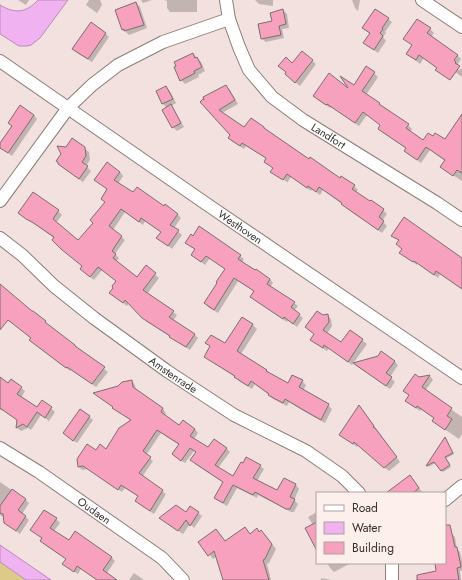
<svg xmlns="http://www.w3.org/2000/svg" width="462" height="580" font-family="Jost,sans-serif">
	<rect width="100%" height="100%" fill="#f2e1de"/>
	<!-- green -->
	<path fill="#deca88" d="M 0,562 L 26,580 L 0,580 Z"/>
	<!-- water -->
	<path fill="#f0b2f1" stroke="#b88bb6" d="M 38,0 L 68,0 L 40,38 L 31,45 L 27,46 L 19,46 L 0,34 L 0,5 C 15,14 26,13 38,0 Z
		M 0,545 L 51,580 L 26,580 L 0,562 Z"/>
	<!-- shadow -->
	<path fill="#0003" d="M 18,0 L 29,0 L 26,5 Z
		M 89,0 L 100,0 L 102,5 L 97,13 L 86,5 Z
		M 141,0 L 152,0 L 143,3 Z
		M 164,0 L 197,0 L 197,12 L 170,12 L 167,8 L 167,1 Z
		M 255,0 L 273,0 L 273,6 L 259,4 Z
		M 352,0 L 360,0 L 358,11 L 355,8 Z
		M 136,3 L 140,7 L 147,28 L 129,35 L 123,29 Z
		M 283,10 L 287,14 L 289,28 L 282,29 L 284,38 L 266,42 L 262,39 L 273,22 Z
		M 388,19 L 392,22 L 385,32 L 386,33 L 383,37 L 386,41 L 378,53 L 364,43 L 370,34 L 363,28 Z
		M 430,29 L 434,33 L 431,37 L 457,55 L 461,59 L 449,77 L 424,58 L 420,64 L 407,54 L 413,46 L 405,39 Z
		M 105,33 L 109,37 L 92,62 L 77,53 L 74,49 Z
		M 302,52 L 316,64 L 300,86 L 290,78 L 293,64 Z
		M 193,54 L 201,62 L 205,71 L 198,75 L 199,77 L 185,84 L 181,80 Z
		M 462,69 L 462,77 L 454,71 Z
		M 374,73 L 378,77 L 366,95 L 408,125 L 412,129 L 410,132 L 423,141 L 445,141 L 462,147 L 462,181 L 445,170 L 445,161 L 430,150 L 421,163 L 409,154 L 407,149 L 382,132 L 379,129 L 381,125 L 367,115 L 359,126 L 331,107 L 330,108 L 318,100 L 314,96 L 351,92 L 354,87 Z
		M 226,86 L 230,90 L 238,104 L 222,113 L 245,128 L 309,160 L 340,179 L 354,186 L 358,190 L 356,192 L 370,203 L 371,202 L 383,210 L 387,214 L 382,221 L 387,226 L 382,233 L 346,208 L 342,204 L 323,190 L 320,195 L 312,189 L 311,191 L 291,177 L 287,183 L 287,182 L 274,173 L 274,168 L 267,159 L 246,146 L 244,149 L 233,142 L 230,138 L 232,135 L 207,103 Z
		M 166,87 L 170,91 L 176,103 L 171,106 L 174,110 L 184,127 L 177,131 L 173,127 L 167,108 L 163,104 L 157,92 Z
		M 34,115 L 37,119 L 12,156 L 3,149 L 0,147 L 0,145 L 12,127 L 9,123 Z
		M 84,148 L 89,152 L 90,160 L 86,166 L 91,171 L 83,182 L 63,168 L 59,164 Z
		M 120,172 L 123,176 L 118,184 L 133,193 L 164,207 L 177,214 L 181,218 L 174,228 L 182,235 L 172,249 L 158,238 L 162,232 L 145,221 L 143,225 L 125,212 L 113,230 L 125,240 L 115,254 L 119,258 L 116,262 L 138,278 L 146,267 L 159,278 L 147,294 L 173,312 L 177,315 L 173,321 L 194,334 L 198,338 L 190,350 L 174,340 L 171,337 L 147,322 L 129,303 L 127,306 L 114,296 L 117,281 L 102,270 L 94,280 L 85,273 L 83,266 L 54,238 L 36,225 L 31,222 L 23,216 L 33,193 L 58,211 L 62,215 L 56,223 L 78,242 L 94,223 L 106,202 L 108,190 L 96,180 Z
		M 393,235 L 462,258 L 462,289 L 440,274 L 438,278 L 417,263 L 417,265 L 404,256 L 403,249 L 399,241 Z
		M 190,246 L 240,256 L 244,259 L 242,262 L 270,279 L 273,283 L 270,287 L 294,303 L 298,306 L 294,311 L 303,318 L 297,327 L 288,320 L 287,322 L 255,300 L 255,292 L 238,281 L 218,313 L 208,307 L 205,303 L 226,269 L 210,258 L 205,265 L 192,255 L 196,250 Z
		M 0,287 L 108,372 L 96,387 L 71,370 L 70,371 L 34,344 L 31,340 L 32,339 L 0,311 Z
		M 327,315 L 331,319 L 332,326 L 327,334 L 341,344 L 350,331 L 367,344 L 352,365 L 329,348 L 327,351 L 315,343 L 312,340 Z
		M 242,318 L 253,325 L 257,329 L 241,354 L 267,370 L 271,375 L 289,384 L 302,381 L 306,385 L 303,391 L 328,405 L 332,409 L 325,423 L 305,412 L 289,402 L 287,406 L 273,399 L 269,395 L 255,384 L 252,389 L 239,381 L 235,377 L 209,360 L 205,357 L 211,347 L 207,343 L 225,345 Z
		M 394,361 L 398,365 L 390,377 L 395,382 L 390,389 L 358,367 L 355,364 Z
		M 430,376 L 433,380 L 425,391 L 462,417 L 462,434 L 459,439 L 437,424 L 435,419 L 421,409 L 420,411 L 410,404 L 419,379 Z
		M 11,380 L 25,391 L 21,398 L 37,409 L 42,401 L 55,412 L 49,421 L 41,415 L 31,430 L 28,428 L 21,431 L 17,428 L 18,421 L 4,411 L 0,410 L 0,386 L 8,384 Z
		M 132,381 L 135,385 L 136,391 L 163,409 L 166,413 L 164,416 L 179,427 L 195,429 L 198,433 L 194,439 L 208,448 L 226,448 L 230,452 L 218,468 L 233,478 L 260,466 L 264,469 L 257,481 L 278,492 L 284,479 L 296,485 L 299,489 L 294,500 L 298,504 L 294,512 L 291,512 L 258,495 L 257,498 L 237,488 L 227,506 L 219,501 L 215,497 L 224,483 L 195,464 L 197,453 L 194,451 L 185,463 L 177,458 L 173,454 L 179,445 L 161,433 L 146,455 L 153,461 L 142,477 L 162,491 L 166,494 L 154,514 L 140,505 L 136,501 L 139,497 L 125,488 L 122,492 L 88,469 L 82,470 L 79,467 L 96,451 L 107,450 L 132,421 L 117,411 L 119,387 Z
		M 80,410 L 93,420 L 77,443 L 68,437 Z
		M 363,410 L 400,462 L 389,471 L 358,445 L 357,447 L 344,438 Z
		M 446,439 L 454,454 L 445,459 L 451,467 L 443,472 L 436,463 L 428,467 L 427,466 Z
		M 413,480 L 422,492 L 398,493 Z
		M 0,482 L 26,500 L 29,503 L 22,514 L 29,520 L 20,534 L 9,526 L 4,517 L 0,515 Z
		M 190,507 L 202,516 L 194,528 L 190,524 L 183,534 L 164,521 L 186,513 Z
		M 317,512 L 317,548 L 313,525 L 308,517 Z
		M 56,519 L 60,523 L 54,531 L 70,541 L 111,557 L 115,561 L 107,573 L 116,580 L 97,580 L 81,569 L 78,574 L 67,567 L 66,559 L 45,545 L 41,541 L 43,539 L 35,533 Z
		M 257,530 L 265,535 L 276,549 L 269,563 L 267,564 L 271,580 L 224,580 L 217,556 L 213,559 L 200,543 L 226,542 L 250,535 Z
		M 451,533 L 455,537 L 457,549 L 460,552 L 462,561 L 462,571 L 460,571 L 461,580 L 424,580 L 437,572 L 435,563 L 445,563 L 445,534 Z
		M 327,563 L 351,563 L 334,572 L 330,568 Z
		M 134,573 L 144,580 L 129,580 Z
		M 321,578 L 332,580 L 321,580 Z"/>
	<!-- building -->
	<path fill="#f7a1be" stroke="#7c6e72" d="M 136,2 L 144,25 L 124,31 L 124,29 L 122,30 L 115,10 Z
		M 283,9 L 286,24 L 279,26 L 281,35 L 261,39 L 258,24 L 272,21 L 270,13 Z
		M 375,9 L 389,18 L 382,28 L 383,29 L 380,33 L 383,36 L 374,50 L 363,43 L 370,33 L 362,28 Z
		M 417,19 L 431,28 L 427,33 L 458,55 L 454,60 L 456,62 L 455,63 L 460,66 L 450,80 L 435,70 L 437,68 L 419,55 L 416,60 L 406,54 L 412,45 L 403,39 Z
		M 91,22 L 106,33 L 88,59 L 72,49 Z
		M 302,51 L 313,60 L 295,83 L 285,74 L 286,72 L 278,66 L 286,57 L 292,63 Z
		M 193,53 L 195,58 L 197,57 L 202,67 L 194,71 L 195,73 L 180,81 L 174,67 L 176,66 L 174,62 Z
		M 366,66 L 375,72 L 362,91 L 380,103 L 379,104 L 409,124 L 406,128 L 423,140 L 428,133 L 433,136 L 435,133 L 445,139 L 462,114 L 462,173 L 457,170 L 453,176 L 440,167 L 445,160 L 426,147 L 417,160 L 404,151 L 406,148 L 378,129 L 380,125 L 363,112 L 355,123 L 327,104 L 326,105 L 313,96 L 329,73 L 348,88 L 340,76 L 354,85 Z
		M 226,85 L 235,100 L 219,110 L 244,127 L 251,118 L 264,127 L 264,128 L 309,159 L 310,157 L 340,178 L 341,176 L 355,185 L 352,189 L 370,201 L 371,200 L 384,209 L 379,217 L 384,221 L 378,230 L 341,204 L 342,203 L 319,187 L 316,192 L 308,186 L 307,188 L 287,174 L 283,180 L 270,172 L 273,168 L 264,162 L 266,158 L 242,143 L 240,146 L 228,138 L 230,135 L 200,102 L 203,99 L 204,100 L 203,97 Z
		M 166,86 L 173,99 L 162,104 L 156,91 Z
		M 171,104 L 181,123 L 172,128 L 162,110 Z
		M 20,105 L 34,115 L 8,153 L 0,148 L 0,143 L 12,126 L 8,123 Z
		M 72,138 L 85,147 L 86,156 L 82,162 L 88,166 L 79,179 L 58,164 L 58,162 L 56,161 L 61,154 L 57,146 L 66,147 Z
		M 107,162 L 120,172 L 114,180 L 133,192 L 137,187 L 164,206 L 165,204 L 178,214 L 170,225 L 179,230 L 168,246 L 156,238 L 161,232 L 141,218 L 139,222 L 121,209 L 109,226 L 122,236 L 112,251 L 116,254 L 113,258 L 137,277 L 146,265 L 156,273 L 143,290 L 174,311 L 169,317 L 195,334 L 186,347 L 169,337 L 170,336 L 142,318 L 125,300 L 123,303 L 109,293 L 113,288 L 112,286 L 116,281 L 98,267 L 90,277 L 80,269 L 82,266 L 61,249 L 52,240 L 54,237 L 32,222 L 26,219 L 18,213 L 33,192 L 59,210 L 53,219 L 78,240 L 93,223 L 90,220 L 105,202 L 101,199 L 107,189 L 94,180 Z
		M 404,217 L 462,258 L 462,289 L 436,271 L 434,275 L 414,261 L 413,262 L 399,253 L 402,249 L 396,244 L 399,240 L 391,236 Z
		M 199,226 L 241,255 L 238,259 L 255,270 L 256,269 L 270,279 L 267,284 L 295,302 L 291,307 L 300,314 L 293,324 L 284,317 L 283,319 L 250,297 L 254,291 L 234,278 L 214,310 L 204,303 L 217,283 L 216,282 L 225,269 L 206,256 L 201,262 L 191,255 L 195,249 L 185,243 L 191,234 L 193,236 Z
		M 0,284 L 32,311 L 33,311 L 46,321 L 45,322 L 75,345 L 75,346 L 105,367 L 92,384 L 67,367 L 66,368 L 29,340 L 31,338 L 8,320 L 0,330 Z
		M 317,311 L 323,315 L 328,314 L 329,322 L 323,330 L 341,342 L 350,330 L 363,339 L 348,362 L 324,345 L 323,348 L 310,340 L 314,334 L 305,327 Z
		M 242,317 L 253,324 L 237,351 L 267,370 L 266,371 L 288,383 L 292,375 L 303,380 L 299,387 L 329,404 L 321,420 L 300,408 L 285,399 L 283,403 L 268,395 L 269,394 L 251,381 L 248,386 L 234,377 L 235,376 L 204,357 L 210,346 L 205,343 L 211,335 L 225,343 Z
		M 381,351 L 395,361 L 386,373 L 392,377 L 386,386 L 353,363 L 378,356 Z
		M 415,374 L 419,377 L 430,375 L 422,387 L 452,408 L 447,416 L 452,419 L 445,430 L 432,421 L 434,418 L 417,406 L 416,408 L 405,401 L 409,395 L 403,391 Z
		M 0,377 L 8,383 L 11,379 L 22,387 L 17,394 L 37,407 L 42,400 L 52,407 L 45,418 L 37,412 L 27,427 L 23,424 L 16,428 L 17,420 L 0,408 Z
		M 132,380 L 133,387 L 163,408 L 161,412 L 179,425 L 183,420 L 195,429 L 190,436 L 208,447 L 214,439 L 227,448 L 215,465 L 233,476 L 241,462 L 243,463 L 246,457 L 261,465 L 253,478 L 277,490 L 284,478 L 296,484 L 290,497 L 295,499 L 290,509 L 286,509 L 255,492 L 253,495 L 233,485 L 223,503 L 214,498 L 223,482 L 190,460 L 196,452 L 190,448 L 181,461 L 172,454 L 179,444 L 157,430 L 143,451 L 151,457 L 139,473 L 163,490 L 150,511 L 135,501 L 138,496 L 121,485 L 118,490 L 83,466 L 78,467 L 77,459 L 87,444 L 96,450 L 100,444 L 106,449 L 119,428 L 131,420 L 112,408 L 113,407 L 93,393 L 118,386 L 122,382 Z
		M 359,405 L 374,426 L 373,427 L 375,428 L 397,457 L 384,468 L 354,442 L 353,444 L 339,435 Z
		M 80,409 L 90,416 L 73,441 L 63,433 Z
		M 445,437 L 453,453 L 445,457 L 450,465 L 441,471 L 434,462 L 426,466 Z
		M 410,475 L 419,488 L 413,493 L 386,493 Z
		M 12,489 L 26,499 L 18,510 L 26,516 L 16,531 L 4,523 L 3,514 L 0,513 L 0,506 Z
		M 176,505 L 186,512 L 190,506 L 199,512 L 190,526 L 186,520 L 178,531 L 159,518 Z
		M 44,510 L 57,518 L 50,528 L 69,540 L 75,531 L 112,557 L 103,570 L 117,580 L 97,580 L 77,566 L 74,572 L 62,564 L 66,559 L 40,541 L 42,538 L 30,530 Z
		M 317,522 L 317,551 L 305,528 Z
		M 445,525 L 450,525 L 455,547 L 457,547 L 461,567 L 457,568 L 459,580 L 417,580 L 417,575 L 436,571 L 435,563 L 445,563 Z
		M 245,527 L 250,534 L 257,528 L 259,532 L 261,530 L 272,544 L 265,559 L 263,560 L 269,580 L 223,580 L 214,551 L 208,556 L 198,542 L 216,529 L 225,541 Z"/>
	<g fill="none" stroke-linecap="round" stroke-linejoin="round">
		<!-- street casing -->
		<g stroke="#8b7c79" stroke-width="14">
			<g id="street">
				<path id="s1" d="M 226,0 L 229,19 L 239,47 L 249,70 L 272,97 L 303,120 L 437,203 L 462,220"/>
				<path d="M 422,0 L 462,27"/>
				<path id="s2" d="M 0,61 L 205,203 L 402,337 L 462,378"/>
				<path d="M 0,201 L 68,108 L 92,85 L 118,65 L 163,42 L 229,19"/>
				<path id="s3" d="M 0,238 L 22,255 L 54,286 L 94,318 L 167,371 L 234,415 L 306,451 L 342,476 L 359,493"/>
				<path id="s4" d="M 0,448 L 39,472 L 162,558 L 183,580"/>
				<path d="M 445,500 L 462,486"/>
				<path d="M 392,580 L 392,563"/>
			</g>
		</g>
		<!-- street -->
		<use href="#street" stroke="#fff" stroke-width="12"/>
	</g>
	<g text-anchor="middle" stroke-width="3.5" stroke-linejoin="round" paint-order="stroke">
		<!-- street labels -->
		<g font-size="11" fill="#352f2e" stroke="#fdefec">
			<text dy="4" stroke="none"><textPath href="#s1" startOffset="178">Landfort</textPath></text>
			<text dy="4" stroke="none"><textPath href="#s2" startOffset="292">Westhoven</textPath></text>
			<text dy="4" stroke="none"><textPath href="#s3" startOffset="221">Amstenrade</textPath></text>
			<text dy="4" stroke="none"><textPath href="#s4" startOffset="113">Oudaen</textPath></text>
		</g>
	</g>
	<!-- legend -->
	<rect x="316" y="492" width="130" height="72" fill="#fdefec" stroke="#ada2a0"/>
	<rect x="324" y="505" width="20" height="6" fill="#ffffff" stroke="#ada2a0"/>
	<text x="352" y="512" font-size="12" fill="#352f2e">Road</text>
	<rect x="324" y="522" width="20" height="12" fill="#f0b2f1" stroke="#ada2a0"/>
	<text x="352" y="532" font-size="12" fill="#352f2e">Water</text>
	<rect x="324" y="542" width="20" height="12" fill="#f7a1be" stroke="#ada2a0"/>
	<text x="352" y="552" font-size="12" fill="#352f2e">Building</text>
</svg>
